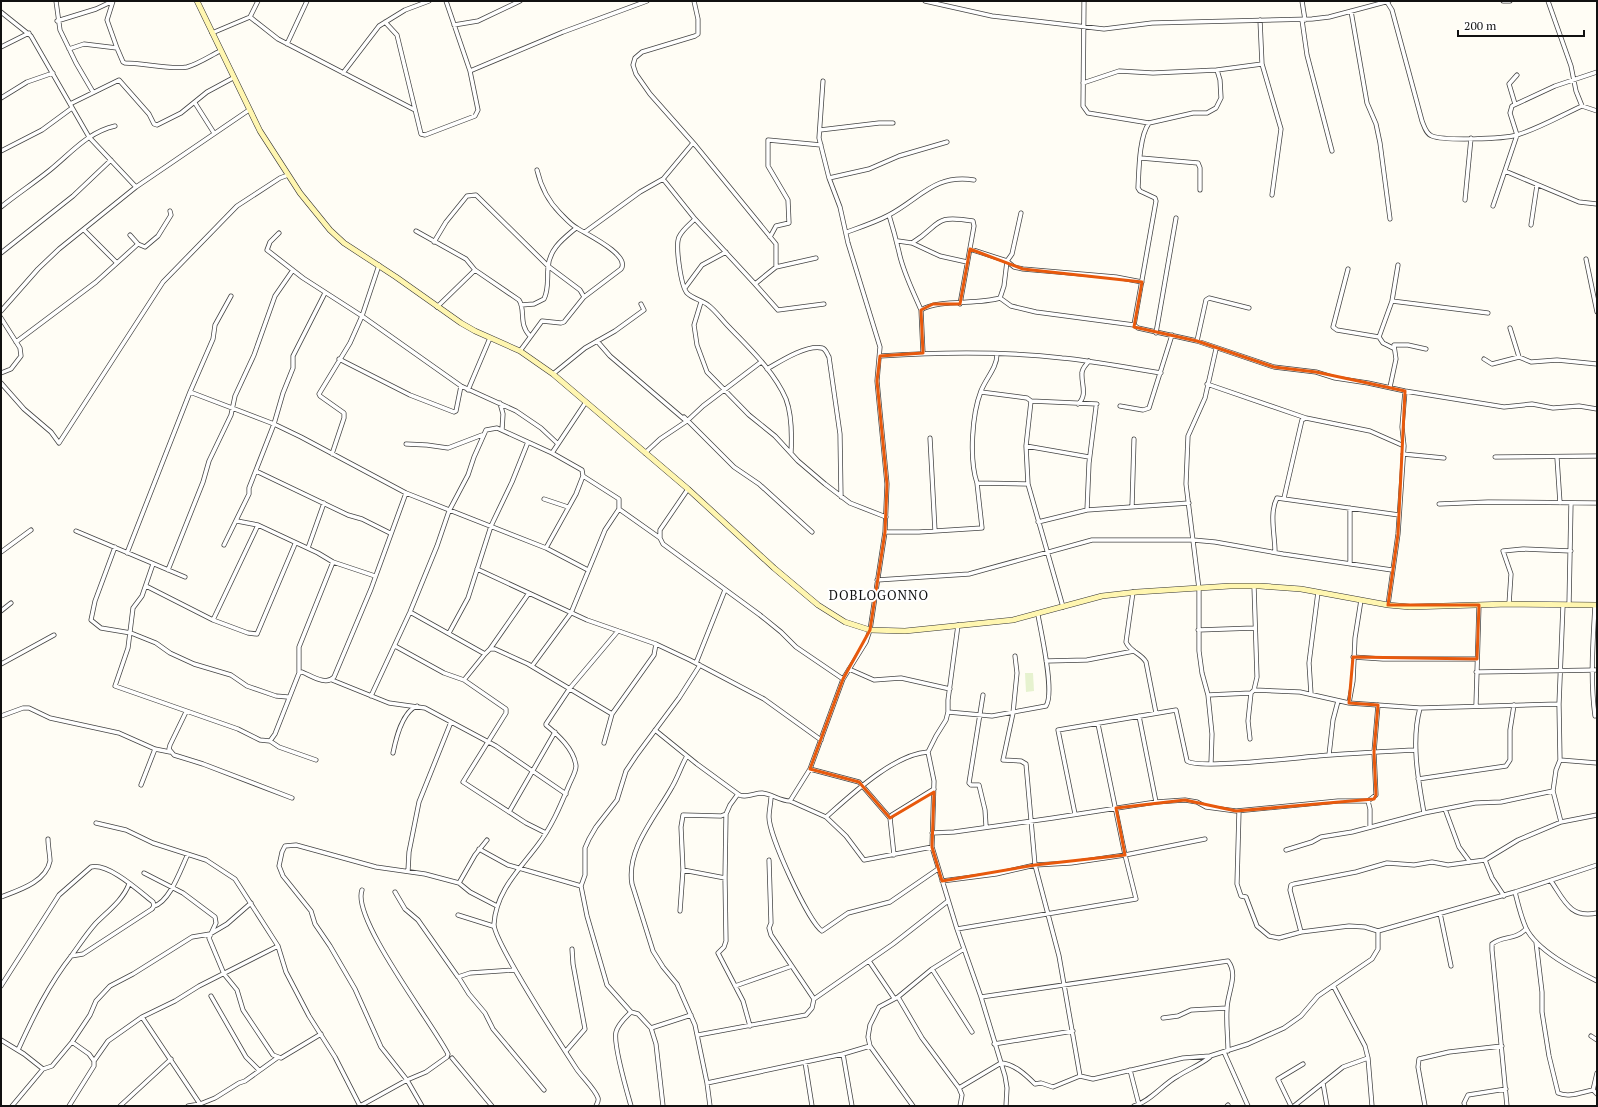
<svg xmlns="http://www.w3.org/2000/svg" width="1598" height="1107" font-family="'PT Serif',serif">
	<rect width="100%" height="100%" fill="#fffdf5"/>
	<!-- pitch -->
	<path fill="#e6f2cf" d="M 1025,673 L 1033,673 L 1034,691 L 1026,692 Z"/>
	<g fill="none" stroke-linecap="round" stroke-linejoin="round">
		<!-- street casing -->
		<g stroke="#444" stroke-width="5">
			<path id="street" d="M 56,1 L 60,30 L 76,63 L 93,92
				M 113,1 L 107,20 L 117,48
				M 925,1 L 992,16 L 1104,29 L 1152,23 L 1312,19 L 1329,17 L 1389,1
				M 1084,1 L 1083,106 L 1088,113 L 1149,123 L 1193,113 L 1207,113 L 1216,108 L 1221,98 L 1220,80 L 1217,70
				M 1302,1 L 1305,20
				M 1503,1 L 1510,1
				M 1548,1 L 1571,66 L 1576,91 L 1582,106 L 1597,111
				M 1387,2 L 1392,10 L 1422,121 C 1424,126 1426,134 1432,136 C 1445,141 1503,139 1517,135 C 1540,128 1560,116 1582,106
				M 1351,11 L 1367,103 L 1376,124 L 1380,143 L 1390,219
				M 1,12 L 31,36 L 89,137 L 136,187
				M 250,17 L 278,39 L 415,110
				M 1260,20 L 1262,64 L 1281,129 L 1272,195
				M 1302,20 L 1307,55 L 1332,151
				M 57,21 L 96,9 L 113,1
				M 385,22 L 397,35 L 421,134 L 425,135 L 475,116 L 478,110 L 470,71 L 446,1
				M 454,25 L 478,21 L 520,1
				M 212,33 L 250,17 L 258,1
				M 287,44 L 307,1
				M 1,47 L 29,33
				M 69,49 L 84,44 L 117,48 L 123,62 L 125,63 C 143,63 171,70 187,67 C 198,64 210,56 220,51
				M 470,71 L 563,32 L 647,1
				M 343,73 L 379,26 L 405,10 L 429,1
				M 1083,83 L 1119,71 L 1153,73 L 1217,70 L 1262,64
				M 1,98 L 27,82 L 53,73
				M 195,103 L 214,133
				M 70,104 L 119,80 L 149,114 L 154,124 L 157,125 L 181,113 L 207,92 L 233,78
				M 1515,104 L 1509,84 L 1517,75
				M 820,130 L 879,123 L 893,123
				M 1,151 L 42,130 L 72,108
				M 1141,158 L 1198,163 L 1200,168 L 1200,190
				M 1505,171 L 1579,202 L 1597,204
				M 829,178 L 869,169 L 899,156 L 947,142
				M 663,179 L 695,219 L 755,284 L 776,267 L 776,244 L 696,146 L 650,94 L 636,74 L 633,65 L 635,58 L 642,52 L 695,36 L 698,34 L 698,19 L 694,1
				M 1465,200 L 1471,138
				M 1493,206 L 1517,135 L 1510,113 L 1512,106 L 1555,86 L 1597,72
				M 1,207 C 17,194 34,183 50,170 C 71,153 88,132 115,126
				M 889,215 C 893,228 896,239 899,252 C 903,272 913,291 921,310
				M 695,219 C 690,224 682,230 679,237 C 675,246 681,286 687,293 C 693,299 702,300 708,305 C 716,311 722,320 729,327 C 749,348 774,371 786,399 C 792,415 792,435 791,453
				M 1531,225 L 1537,185
				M 84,230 L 117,263
				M 416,231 L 466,259 L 475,270 L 519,300 C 526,310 518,324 530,336
				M 585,232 L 640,192 L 663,179 L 693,143
				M 847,232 C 861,227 876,222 889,215 C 921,198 934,174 974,180
				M 279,233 L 270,242 L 267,250 L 303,278 L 362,316 L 461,386 L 516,411 L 541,428 L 557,443
				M 130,235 L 138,244 L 145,247 L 158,236 L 171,215 L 170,211
				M 770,237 L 776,226 L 789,223 L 788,200 L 768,166 L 768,140 L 821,145
				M 898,241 L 912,243 L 940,256 L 967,262
				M 434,242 L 446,222 L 467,196 L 476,195 L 548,266 L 580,290 L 584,297
				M 912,243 C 942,225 931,214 973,221 L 974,226 L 960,304
				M 970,249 L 1007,261 L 1014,267 L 1023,269 L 1116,277 L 1142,282
				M 1,253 L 73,196 L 111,160
				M 1586,259 L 1597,312
				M 776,267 L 816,258
				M 1348,269 L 1333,327 L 1337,330 L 1379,337
				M 755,284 L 778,310 L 824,304
				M 685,288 L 702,265 L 726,252
				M 231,296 L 215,325 L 213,339 L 190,392 L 274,424 L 301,437 L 406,493 L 546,548 L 588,570
				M 1000,298 L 1011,306 L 1036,312 L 1134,325 L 1138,328 L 1197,341 L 1274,367 L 1316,372 L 1335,378 L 1368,383 L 1405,391 L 1504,407 L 1532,404 L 1553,408 L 1579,406 L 1597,409
				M 1392,301 L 1398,265
				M 701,302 L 694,325 L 697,345 L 707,372 L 749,415 L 775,436 L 798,461 L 825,484 L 850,503 L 886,517
				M 521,305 L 534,304 L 544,299 C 549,289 547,279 548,268 C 549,249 563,239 576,228
				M 437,307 L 475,270
				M 1,311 L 38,269 L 59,249 L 136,187 L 249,110
				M 1,318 L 20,348 L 21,356 L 11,369 L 1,373
				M 1134,325 L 1156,201 L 1155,198 L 1140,191 L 1138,188 C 1139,170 1139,137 1149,123
				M 1510,328 L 1519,357
				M 1156,333 L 1176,218
				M 597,341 L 610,356 L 685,420
				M 1197,341 L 1206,300 L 1209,298 L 1249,308
				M 16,342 L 96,282 L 138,244
				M 1393,348 L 1383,343 L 1379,337 L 1392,301 L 1488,313
				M 520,351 L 542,321 L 561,323 L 564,322 L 584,297 L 621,269 C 631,255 586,234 577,228 C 571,225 565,218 560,213 C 548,201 541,187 537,170
				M 923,353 L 921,310 C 939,299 977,305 1000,298 L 1004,286 L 1007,261 L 1012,254 L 1021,213
				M 997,354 C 997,368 986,378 981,391 C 972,414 969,459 977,483 L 1028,484
				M 880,356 C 940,352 1002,351 1062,358 C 1095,361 1128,368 1161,373
				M 339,359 L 410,395 L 454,412 L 456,411 L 461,386
				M 1484,359 L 1492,364 L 1519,357 L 1531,362 L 1557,360 L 1597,364
				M 767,369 C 779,362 807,344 822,348 C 826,349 827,354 829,357 L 840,434 L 841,497
				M 553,374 L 585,348 L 615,331 L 644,310 L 641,304
				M 1,383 L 24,409 L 51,432 L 59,443 L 163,282 L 237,206 L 280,178 L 288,175
				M 1207,384 L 1306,418
				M 1390,387 L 1396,359 L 1394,345 L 1408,345 L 1426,349
				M 468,390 L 490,338
				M 981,392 L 1027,398 L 1031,401 L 1026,446 L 1028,484 L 1063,607
				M 1031,401 L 1097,404
				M 500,403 L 503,414 L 502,430
				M 1078,404 C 1088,395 1081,384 1082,373 C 1082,368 1086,365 1089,361
				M 1120,406 L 1143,410 L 1149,408 L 1172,335
				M 684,417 L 734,467 L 759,484 L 812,532
				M 930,438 L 935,531
				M 406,444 L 427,445 L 448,448 L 482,435
				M 1026,446 L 1089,457
				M 552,453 L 586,402
				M 645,453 L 660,439 L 687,421 L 703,406 L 761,362
				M 332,454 L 344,418 L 344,413 L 320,396 L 319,394 L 350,343 L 362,316 L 379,265
				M 1403,454 L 1444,458
				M 1495,457 L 1597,456
				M 1557,458 L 1560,503
				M 256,471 L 348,515 L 362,519 L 390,533
				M 688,489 L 660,530 L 660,538 L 663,544 L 760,615 L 781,632 L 796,647 L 843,679
				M 1284,498 L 1301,424 L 1302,420 L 1306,418 L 1370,431 L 1404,446
				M 544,499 L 568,507
				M 1439,504 L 1488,502 L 1597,503
				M 1132,507 L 1134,439
				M 619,509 L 660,538
				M 1087,510 L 1089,463 L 1096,407
				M 237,521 L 258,525 L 318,553 L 333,562 L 375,576
				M 1038,522 L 1087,510 L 1189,503
				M 76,531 L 185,577
				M 885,532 L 919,532 L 982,528 L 977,483
				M 224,545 L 249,494 L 249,488 L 274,424 L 283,393 L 293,368 L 293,356 L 325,293
				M 115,547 L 95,601 L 91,620 L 101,628 L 131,633 L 156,643 L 170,653 L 194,664 L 231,675 L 247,686 L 276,696 L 288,697
				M 308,548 L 324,503
				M 1,552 L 31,530
				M 1275,552 C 1275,535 1269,513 1277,498 L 1399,515
				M 127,553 L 190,392
				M 153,564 L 142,596 L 133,608 L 128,648 L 115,686 L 238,729 L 260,740 L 270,741 L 279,747 L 316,760
				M 1350,564 L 1350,508
				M 477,569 L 587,620 L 656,644 L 690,660 L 764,699 L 821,740
				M 168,570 L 203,482 L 209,461 L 231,415 L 235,396 L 254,355 L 275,296 L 293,270
				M 877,580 L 969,574 L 1092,540 L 1193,540 L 1215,542 L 1283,554 L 1392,570
				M 146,586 L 213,620 L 258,525
				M 1133,592 L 1126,642 C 1130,652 1141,653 1146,662 L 1156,713
				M 1509,604 L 1511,574 L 1503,551 L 1523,549 L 1571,551
				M 1388,605 L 1398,534 L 1404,446 L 1402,427 L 1405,391
				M 1569,605 L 1571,503
				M 1595,605 C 1593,642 1590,679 1595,716
				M 1,611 L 11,603
				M 410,612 L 485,654 L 490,649 L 495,649 L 528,664 L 612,714
				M 213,620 L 248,633 L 257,634 L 295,544
				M 958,625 L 948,700 L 948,712 L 946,720 L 936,736 L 928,752 L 934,781 L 932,847 L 957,929 L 981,997 L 1005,1076 L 1007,1088 L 1006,1106
				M 1198,630 L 1254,628
				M 449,633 L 468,598 L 491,526 L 512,482 L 528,442
				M 395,646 L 444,673 L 464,680 L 506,709 L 506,713 L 463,782 L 526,823 L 546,833
				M 490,649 L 529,593
				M 1015,656 L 1017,673 L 1013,713 L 1003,760 L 1021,761 L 1026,764 L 1035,865 L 1059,956 L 1080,1076
				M 1353,657 L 1383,659 L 1477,659
				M 1046,661 L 1087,660 L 1134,651
				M 696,663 L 725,590
				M 1,664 L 54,635
				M 532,666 L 571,613 L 605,530 L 619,509 L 619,499 L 583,476
				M 849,669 L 874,680 L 901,678 L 950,689
				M 299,672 L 299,647 L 333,562
				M 1476,672 L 1597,670
				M 332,680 L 389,703 L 425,708 L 496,746 L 566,794
				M 464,680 L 485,654
				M 1254,690 L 1300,692 L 1349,703 L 1420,708
				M 1311,694 L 1309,663 L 1318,592
				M 983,695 L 969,783 L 971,785 L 979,785 L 985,810 L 986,826
				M 1208,695 L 1251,693 L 1254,690 L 1257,677 L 1254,586
				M 371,696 L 410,612 L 437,546 L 449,511 L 468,475 L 474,457 L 486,430 L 497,428 L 552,453 L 582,470 L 583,476 L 576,494 L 546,548
				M 1349,703 L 1353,681 L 1355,638 L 1361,600
				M 1476,705 L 1479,605
				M 186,712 L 170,745 L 169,749 L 174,755 L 203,764 L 292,798
				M 948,712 L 992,716 L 1046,706 C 1055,693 1041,632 1038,615
				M 1,716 L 23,708 L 29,708 L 50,718 L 119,733 L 155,749 L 170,752
				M 1139,716 L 1156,802
				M 655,730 L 697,764 L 738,794
				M 1250,739 L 1248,721 L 1251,693
				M 270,741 L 275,734 L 299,673 L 302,672 C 312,676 326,686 334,677 L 371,589 L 406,493
				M 604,743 L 612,714 L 654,655 L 656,644
				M 393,753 C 396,738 402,712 417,706
				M 1329,755 L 1333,720 L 1338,701
				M 687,756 C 681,766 678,777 672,787 C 656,816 626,849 632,884 L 653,951 L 663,967 L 677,984 L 695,1025 L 707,1083 L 710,1106
				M 1560,760 L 1597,763
				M 1211,763 L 1212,734 L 1208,695 L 1202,673 L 1199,651 L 1199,589 L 1186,484 L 1188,436 L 1205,398 L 1216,349
				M 810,769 L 859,782 L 890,818
				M 1418,779 L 1506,766 L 1510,760 L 1510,730 L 1514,705
				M 141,785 L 155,749
				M 771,796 C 771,803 769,810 769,817 C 769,836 808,921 822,931 L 848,913 L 890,902 L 938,869
				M 790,801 L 826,817 L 846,836 L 864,860 L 932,847
				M 1368,801 L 1370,809 L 1370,827
				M 1445,809 L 1459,847 L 1470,862
				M 1239,811 L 1237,884 L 1241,896 L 1246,897 L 1257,926 L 1269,936 L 1279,938 L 1301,932 L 1349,926 L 1365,927 L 1378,931 L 1515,892 L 1597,865
				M 509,812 L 555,732
				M 1424,813 C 1418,779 1411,741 1420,708 L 1559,704
				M 726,814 L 725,878 L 726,941 L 724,947 L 718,953 L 743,1001 L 750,1026
				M 1075,814 L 1058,730 L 1176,710 L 1187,761 C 1200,770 1308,756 1330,755 C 1359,753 1388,751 1416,750
				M 826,817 C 851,795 894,754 928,752
				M 1561,822 L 1553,791 L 1556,770 L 1560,760 L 1559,704 L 1563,605
				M 96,823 L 126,830 L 153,843 L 206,860 L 235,879 L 278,946 L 286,972 L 309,1016 L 335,1057 L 360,1106 L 407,1080 L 426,1072 L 447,1057 L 448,1054 C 433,1024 351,918 362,890
				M 932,833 L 954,832 L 1053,818 L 1156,802 L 1185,800 L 1197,802 L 1206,807 L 1236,811 L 1338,801 L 1368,801 L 1376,795 L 1374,752 L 1378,705
				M 487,840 L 475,855 L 459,883 L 470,892 L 497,906
				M 479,849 L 508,865 L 581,886
				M 1286,850 L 1312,842 L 1321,837 L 1352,832 L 1424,813 L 1475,803 L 1501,802 L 1553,791
				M 894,855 L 890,818 L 892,815 L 934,789
				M 769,860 L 771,923 L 769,928 L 771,935 L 814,999
				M 1485,860 L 1492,878 L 1504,896
				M 683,870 L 725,878
				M 408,871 L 409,852 L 419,802 L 451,722
				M 144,873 L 183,893 L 215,917 L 216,923 L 209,938 L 224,974 L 237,990 L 243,1010 L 273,1055 L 281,1058 L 321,1034
				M 942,881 L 996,874 L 1035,865 L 1071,863 L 1125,855 L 1205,839
				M 1551,881 C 1564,900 1570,919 1597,913
				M 395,892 L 405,909 L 418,920 L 458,977 L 470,973 L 515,970
				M 1515,892 C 1518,904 1521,917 1526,928 C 1537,951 1575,970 1597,981
				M 1,897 C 19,890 46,882 50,861 C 50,857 48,845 48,839
				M 154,906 C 170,902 181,868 188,854
				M 680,911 L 683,870 L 681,827 L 683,815 L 721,816 L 726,814 L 730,805 L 738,794 C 743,799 755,793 762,793 C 772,794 780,801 790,801 L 810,769 L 843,679 L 866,642 L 870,630 L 885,532 L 887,484 L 877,381 L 880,347 L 848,243 L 840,207 L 829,178 L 819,138 L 823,81
				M 1440,913 L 1451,966
				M 458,915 L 493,926
				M 957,929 L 1136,899 L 1125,855 L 1098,724
				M 1301,932 L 1290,890 L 1291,885 L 1294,884 L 1356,872 L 1387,863 L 1414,865 L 1432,862 L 1448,865 L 1485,860 L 1518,840 L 1561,822 L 1597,815
				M 1536,942 L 1542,992 L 1542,1012 L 1549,1056 L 1558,1093 C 1569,1098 1582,1092 1593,1090
				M 869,961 L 894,998
				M 932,969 L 972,1032
				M 459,978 L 469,994 L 485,1013 L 493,1029 L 544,1090
				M 1,986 L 59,895 L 91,867 C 109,863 139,891 153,902 L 154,906 L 152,909 L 83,954 L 71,956
				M 735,986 L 792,966
				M 1334,987 L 1365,1046 L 1368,1058 L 1372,1106
				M 211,996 L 246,1057 L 259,1070
				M 898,997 L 922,1038 L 959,1088 L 962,1095 L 960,1106
				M 981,997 L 1228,961 C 1239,975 1227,993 1227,1009 C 1226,1023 1228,1037 1228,1051
				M 142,1017 L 200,1104
				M 1163,1018 L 1178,1016 L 1191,1010 L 1227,1008
				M 651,1028 L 691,1015
				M 698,1035 L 806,1015 L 812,1008 L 814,999 L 893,944 L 948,901
				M 1591,1036 L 1597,1040
				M 1,1040 L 24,1054 L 43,1069
				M 994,1044 L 1073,1031
				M 18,1050 C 33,1017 49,984 72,955 C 80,944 87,933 96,923 C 108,911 123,900 129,884
				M 566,1051 L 585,1029 L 573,964 L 572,949
				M 1224,1052 L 1248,1106
				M 843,1054 L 852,1106
				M 452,1058 L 492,1106
				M 94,1061 L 108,1041 L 142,1017 L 175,1001 L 199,986 L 278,946
				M 805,1062 L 812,1106
				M 1130,1070 L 1139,1105
				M 1597,1073 L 1593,1090 L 1597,1094
				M 707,1083 L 843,1054 L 870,1046
				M 1323,1083 L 1327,1106
				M 959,1088 L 1001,1063 C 1014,1064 1025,1074 1035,1084 L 1041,1083 L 1053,1087 L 1080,1076 L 1093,1079 L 1183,1058 L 1210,1056 L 1248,1044 L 1284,1028 L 1301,1016 L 1318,996 L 1372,959 L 1378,949 L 1378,931
				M 12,1106 L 43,1069 L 52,1066 L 72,1042 L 90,1015 L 96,1001 L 110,986 L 133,974 L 192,937 L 210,934 L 227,924 L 251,903
				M 69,1106 L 94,1066 L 94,1061 L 89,1054 L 72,1042
				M 120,1106 L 171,1059
				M 188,1106 L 200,1104 L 215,1098 L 239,1083 L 245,1081 L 277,1058
				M 422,1106 L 407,1080 L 381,1047 L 355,989 L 330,946 L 315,924 L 311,911 L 283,876 L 279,866 L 282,852 L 285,846 L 296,845 L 376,867 L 425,874 L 459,883
				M 596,1106 C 597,1103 599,1101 598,1098 C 595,1089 581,1076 576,1068 C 563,1048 493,940 494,924 C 496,892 518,871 537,846 C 551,828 560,807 569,785 C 571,780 576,772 576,766 C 574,749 558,735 546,725 L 546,724 L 570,688 L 618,631
				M 631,1106 C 627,1092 613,1044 616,1032 C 618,1024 625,1018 631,1012
				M 663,1106 L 656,1044 L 651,1028 L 638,1014 L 631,1012 L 607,985 L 587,916 L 581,886 L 585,875 L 585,848 L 589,839 L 596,827 L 617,800 L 626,771 L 636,756 L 679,698 L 700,665
				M 913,1106 L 870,1046 L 868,1037 L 870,1025 L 879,1007 L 898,997 L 932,969 L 964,949
				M 1134,1106 C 1151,1101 1163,1084 1178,1076 C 1189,1069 1200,1065 1210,1057
				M 1227,1106 L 1228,1105
				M 1291,1106 L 1278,1079 L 1303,1064
				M 1294,1106 L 1343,1067 L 1368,1058
				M 1425,1106 L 1418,1067 L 1419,1059 L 1449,1052 L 1502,1046
				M 1465,1106 L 1464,1103 L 1468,1095 L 1506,1089
				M 1507,1106 L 1492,950 L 1492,944 C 1503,935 1514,941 1526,929"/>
		</g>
		<!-- secondary casing -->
		<g stroke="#333" stroke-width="6">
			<path id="secondary" d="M 197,1 L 260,131 L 300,193 L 330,230 L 344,243 L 396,277 L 461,323 L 475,331 L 520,351 L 553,374 L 688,489 L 774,568 L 818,605 L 845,622 L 870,630 L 905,631 L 1013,620 L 1102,596 L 1137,592 L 1230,586 L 1260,586 L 1301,589 L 1388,605 L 1410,607 L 1509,604 L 1597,605"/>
		</g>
		<!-- street -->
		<use href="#street" stroke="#fff" stroke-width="3.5"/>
		<!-- secondary -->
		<use href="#secondary" stroke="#fff6b0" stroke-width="5"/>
	</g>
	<!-- marked area -->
	<path fill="none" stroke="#e8590c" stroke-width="3" stroke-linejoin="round" d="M 970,249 L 1023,269 L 1142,282 L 1134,327 L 1197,341 L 1274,367 L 1316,372 L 1405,391 L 1398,534 L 1388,605 L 1479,605 L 1477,659 L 1353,657 L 1349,703 L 1378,705 L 1374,752 L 1376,795 L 1374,799 L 1236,811 L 1185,800 L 1116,808 L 1125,855 L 1035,865 L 942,881 L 932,847 L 934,792 L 890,818 L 859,782 L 810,769 L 843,679 L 870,630 L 885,532 L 887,484 L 877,381 L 880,356 L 923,353 L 921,310 L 933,304 L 960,304 Z"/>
	<g text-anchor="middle" stroke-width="4" stroke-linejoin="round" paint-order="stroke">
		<!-- quarter labels -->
		<g font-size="13" letter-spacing="1" fill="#111" stroke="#fff">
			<text x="879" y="600">DOBLOGONNO</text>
		</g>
	</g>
	<!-- border -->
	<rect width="1598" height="1107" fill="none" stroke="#111111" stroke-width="4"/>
	<!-- scale -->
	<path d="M1458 30v6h126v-6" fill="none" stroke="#111111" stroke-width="2"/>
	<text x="1464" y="30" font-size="12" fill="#111111" stroke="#ffffff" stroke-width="3" paint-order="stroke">200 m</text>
</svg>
